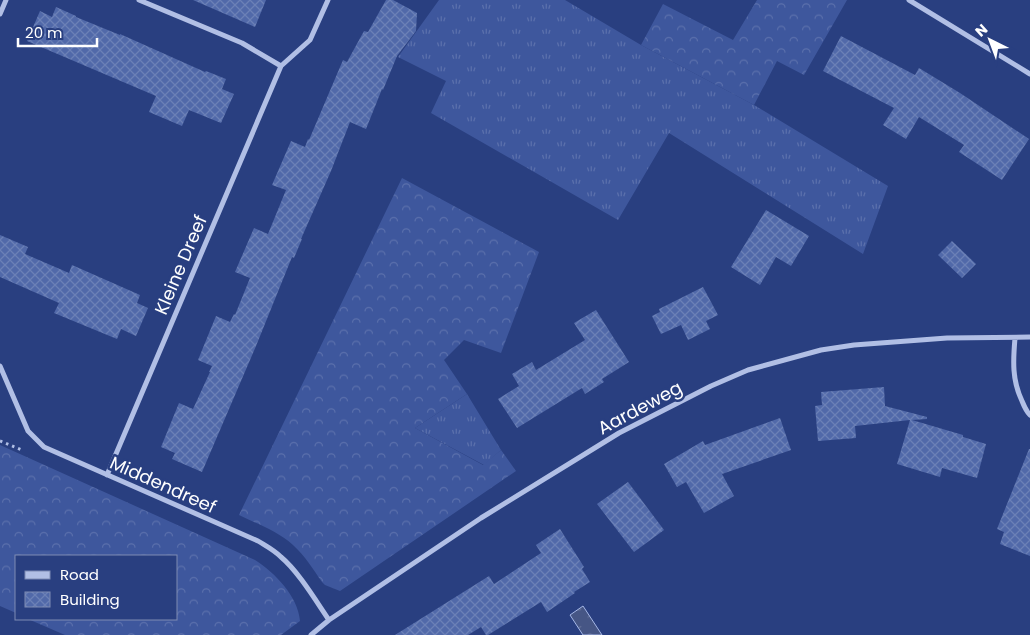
<svg xmlns="http://www.w3.org/2000/svg" width="1030" height="635" font-family="Poppins,sans-serif">
	<defs>
		<pattern id="grass-tufts" width="24" height="20" patternUnits="userSpaceOnUse" patternTransform="scale(1.25)"><rect width="24" height="20" fill="#3e579d"/><path d="M3 7l-1-3M5 7V3M7 7l1-3M15 17l-1-3M17 17v-4M19 17l1-3" fill="none" stroke="#5b70ac"/></pattern>
		<pattern id="forest-crowns" width="20" height="18" patternUnits="userSpaceOnUse" patternTransform="scale(1.25)"><rect width="20" height="18" fill="#3e579d"/><path d="M2 6a3 3 0 1 1 6 0M12 15a3 3 0 1 1 6 0" fill="none" stroke="#5b70ac"/></pattern>
		<pattern id="water-ripples" width="26" height="14" patternUnits="userSpaceOnUse" patternTransform="scale(1.25)"><rect width="26" height="14" fill="#465685"/><path d="M2 4q2-2 4 0t4 0M15 11q2-2 4 0t4 0" fill="none" stroke="#626f97"/></pattern>
		<pattern id="building-cross-hatch" width="8" height="8" patternUnits="userSpaceOnUse" patternTransform="scale(1.25)"><rect width="8" height="8" fill="#5169a9"/><path d="M0 0l8 8M0 8l8-8" fill="none" stroke="#6b80b6"/></pattern>
	</defs>
	<rect width="100%" height="100%" fill="#293f80"/>
	<!-- grass -->
	<path fill="url(#grass-tufts)" d="M 439,0 L 565,0 L 641,45 L 754,105 L 888,186 L 863,254 L 669,133 L 618,220 L 431,113 L 446,81 L 398,57 Z
		M 467,394 L 501,450 L 484,465 L 415,428 Z"/>
	<!-- forest -->
	<path fill="url(#forest-crowns)" d="M 757,0 L 847,0 L 804,75 L 777,61 L 754,105 L 641,45 L 663,4 L 733,40 Z
		M 402,178 L 539,252 L 501,353 L 464,340 L 444,360 L 467,394 L 415,428 L 483,465 L 501,450 L 516,471 L 340,591 L 325,585 L 322,582 C 313,569 305,556 293,545 C 278,531 257,524 239,515 Z
		M 0,445 L 255,560 C 275,573 298,596 300,621 L 281,635 L 65,635 L 28,619 L 176,619 L 176,556 L 16,556 L 16,613 L 0,606 Z"/>
	<!-- water -->
	<path fill="url(#water-ripples)" stroke="#a5b7e6" d="M 583,606 L 602,635 L 583,635 L 570,615 Z"/>
	<!-- building -->
	<path fill="url(#building-cross-hatch)" d="M 193,0 L 266,0 L 255,27 Z
		M 386,0 L 393,0 L 417,13 L 416,31 L 397,56 L 383,90 L 382,89 L 366,129 L 350,122 L 331,171 L 301,239 L 302,239 L 294,258 L 292,257 L 256,346 L 202,472 L 172,459 L 175,453 L 161,447 L 179,403 L 193,409 L 210,372 L 209,372 L 212,366 L 198,360 L 216,316 L 230,322 L 234,314 L 235,315 L 250,278 L 235,272 L 254,228 L 268,234 L 286,190 L 272,185 L 291,141 L 305,147 L 308,139 L 309,140 L 343,60 L 347,62 L 364,31 L 368,32 Z
		M 56,7 L 76,16 L 76,17 L 120,35 L 120,34 L 205,72 L 206,71 L 226,79 L 222,89 L 234,94 L 221,123 L 189,110 L 182,126 L 149,112 L 156,96 L 27,41 L 40,11 L 52,17 Z
		M 841,36 L 915,75 L 919,68 L 960,93 L 1029,139 L 1002,180 L 959,152 L 964,145 L 919,117 L 906,139 L 883,125 L 894,108 L 823,71 Z
		M 766,210 L 809,236 L 791,266 L 776,257 L 760,285 L 731,267 Z
		M 0,235 L 28,247 L 25,254 L 69,273 L 72,265 L 140,295 L 137,303 L 148,308 L 136,336 L 121,329 L 117,339 L 54,313 L 59,303 L 0,277 Z
		M 952,241 L 976,264 L 962,278 L 938,255 Z
		M 703,287 L 718,315 L 706,321 L 710,329 L 688,340 L 681,325 L 661,334 L 652,316 L 660,312 L 659,309 Z
		M 596,310 L 629,362 L 602,379 L 604,382 L 585,394 L 582,388 L 517,428 L 498,399 L 519,386 L 512,374 L 532,362 L 536,370 L 585,340 L 574,323 Z
		M 884,387 L 885,406 L 927,417 L 927,419 L 912,420 L 963,435 L 963,437 L 986,444 L 977,478 L 942,468 L 940,477 L 897,464 L 910,420 L 855,426 L 856,438 L 818,441 L 815,406 L 822,405 L 821,392 Z
		M 780,418 L 791,450 L 722,474 L 734,496 L 704,513 L 686,482 L 677,487 L 664,464 L 703,441 L 705,445 Z
		M 1029,449 L 1030,449 L 1030,556 L 1000,544 L 1004,532 L 997,529 Z
		M 628,482 L 664,530 L 634,552 L 597,504 Z
		M 560,529 L 584,567 L 582,569 L 590,582 L 574,592 L 575,593 L 547,612 L 541,602 L 488,635 L 486,635 L 481,627 L 468,635 L 395,635 L 489,576 L 494,584 L 541,553 L 536,545 Z"/>
	<g fill="none" stroke-linecap="round" stroke-linejoin="round">
		<!-- path -->
		<path stroke="#b1bfe5" stroke-width="3" stroke-dasharray="2.5 4" stroke-linecap="butt" d="M 0,441 L 22,450"/>
		<!-- minor -->
		<path stroke="#b1bfe5" stroke-width="5" d="M 139,0 L 242,43 L 281,66
			M 909,0 L 1030,74
			M 0,14 L 6,0
			M 1015,338 C 1013,361 1012,380 1022,401 C 1024,406 1026,411 1030,415
			M 0,366 L 28,431 L 44,447 L 258,541 C 266,546 274,550 281,557 C 298,571 316,601 329,620
			M 107,475 L 281,66 L 310,40 L 328,0
			M 311,635 L 329,620 L 481,518 L 619,433 L 711,386 L 748,370 L 821,350 L 854,345 L 947,338 L 1030,337"/>
	</g>
	<g text-anchor="middle" stroke-width="5" stroke-linejoin="round" paint-order="stroke">
		<!-- street labels -->
		<g font-size="18" fill="#fff" stroke="#293f80">
			<text transform="translate(181 265) rotate(-67)" y="6">Kleine Dreef</text>
			<text transform="translate(640 408) rotate(-28)" y="6">Aardeweg</text>
			<text transform="translate(163 485) rotate(24)" y="6">Middendreef</text>
		</g>
	</g>
	<!-- legend -->
	<rect x="15" y="555" width="162" height="65" fill="#293f80" stroke="#7f8cb3"/>
	<rect x="25" y="571" width="25" height="8" fill="#b1bfe5" stroke="#7f8cb3"/>
	<text x="60" y="580" font-size="15" fill="#ffffff">Road</text>
	<rect x="25" y="592" width="25" height="15" fill="url(#building-cross-hatch)" stroke="#7f8cb3"/>
	<text x="60" y="605" font-size="15" fill="#ffffff">Building</text>
	<!-- north arrow -->
	<g transform="translate(990 40) rotate(318)" stroke="#293f80" stroke-width="4" paint-order="stroke">
	<path d="M0-4L9 19L0 12L-9 19Z" fill="#ffffff"/>
	<text y="-8" font-size="14" font-weight="bold" text-anchor="middle" fill="#ffffff">N</text>
	</g>
	<!-- scale -->
	<path d="M18 38v8h79v-8" fill="none" stroke="#ffffff" stroke-width="2.5"/>
	<text x="25" y="38" font-size="15" fill="#ffffff" stroke="#293f80" stroke-width="4" paint-order="stroke">20 m</text>
</svg>
